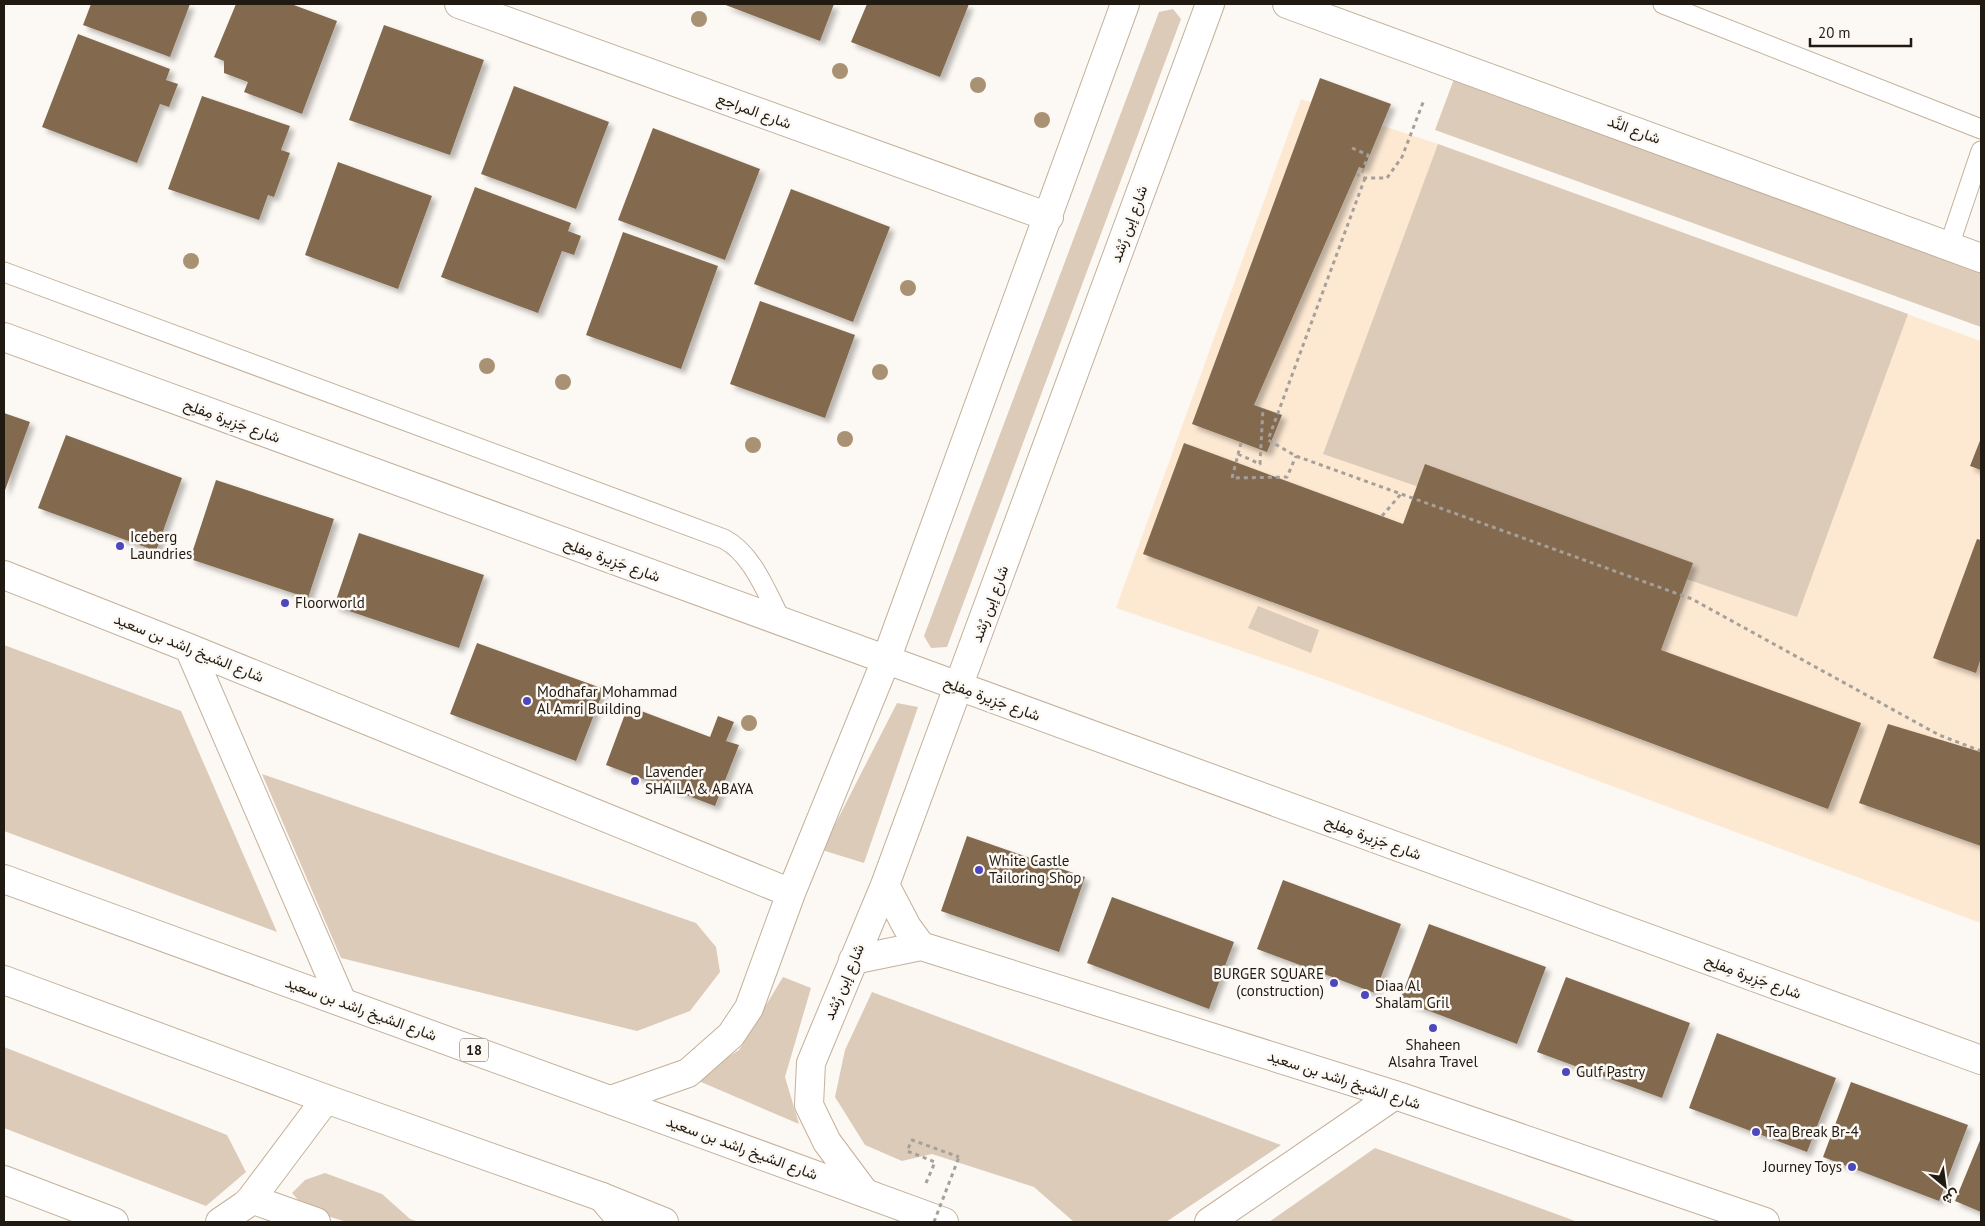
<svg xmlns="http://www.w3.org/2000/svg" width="1985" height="1226" font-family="'PT Sans',Vazirmatn,sans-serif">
	<defs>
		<filter id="shadow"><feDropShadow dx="4.5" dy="4.5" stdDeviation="2.5" flood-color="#0004"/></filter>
	</defs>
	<rect width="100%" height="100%" fill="#fcf8f3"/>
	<!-- built -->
	<path fill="#fde8d2" d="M 1301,99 L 1438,144 L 1981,341 L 1981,923 L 1321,678 L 1116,608 Z"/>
	<!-- green -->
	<path fill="#dccbb9" d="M 1173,9 L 1181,19 L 947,647 L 931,648 L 924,636 L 1159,12 Z
		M 1454,79 L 1981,270 L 1981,327 L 1435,130 Z
		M 1438,144 L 1908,314 L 1797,617 L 1323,454 Z
		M 1258,606 L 1319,630 L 1311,653 L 1248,628 Z
		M 4,645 L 181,711 L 277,932 L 4,831 Z
		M 897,703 L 918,707 L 864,863 L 822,850 Z
		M 262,774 L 696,923 L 716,947 L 720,972 L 690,1011 L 637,1031 L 341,958 Z
		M 783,977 L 811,988 L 785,1077 L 799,1124 L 694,1079 L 739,1050 Z
		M 872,992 L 1281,1145 L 1166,1222 L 1074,1222 L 1034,1187 L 932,1154 L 902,1161 L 865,1145 L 835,1097 L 845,1050 Z
		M 4,1047 L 227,1135 L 246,1172 L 206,1206 L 4,1128 Z
		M 1375,1148 L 1578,1222 L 1269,1222 Z
		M 325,1173 L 382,1194 L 410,1219 L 419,1222 L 347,1222 L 307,1210 L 292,1193 L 305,1180 Z"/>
	<!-- building -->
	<path fill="#836b4f" filter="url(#shadow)" d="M 91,4 L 190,4 L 170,57 L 83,25 Z
		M 236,4 L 291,4 L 337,21 L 302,114 L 244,92 L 248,82 L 224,73 L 224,61 L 214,57 Z
		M 723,4 L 834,4 L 820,41 Z
		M 867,4 L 969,4 L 940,77 L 851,42 Z
		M 384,25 L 484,60 L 450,155 L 349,120 Z
		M 78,34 L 170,69 L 166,80 L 178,84 L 169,107 L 160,104 L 137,163 L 42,127 Z
		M 1320,78 L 1391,104 L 1364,169 L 1359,167 L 1254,405 L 1282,415 L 1267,452 L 1192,424 Z
		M 514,86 L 609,122 L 576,209 L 481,174 Z
		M 202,96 L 290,126 L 281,150 L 290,153 L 274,197 L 268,195 L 259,220 L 168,189 Z
		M 653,128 L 760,169 L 725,260 L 618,220 Z
		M 338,162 L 432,196 L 398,289 L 305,255 Z
		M 475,187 L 571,223 L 568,231 L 581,236 L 574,255 L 562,251 L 538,313 L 441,277 Z
		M 791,189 L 890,227 L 853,322 L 754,284 Z
		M 623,232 L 718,266 L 681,369 L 586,335 Z
		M 760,301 L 855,335 L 825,418 L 730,384 Z
		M 4,413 L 30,422 L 4,493 Z
		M 66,435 L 182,478 L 156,551 L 38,508 Z
		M 1981,438 L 1981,470 L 1970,466 Z
		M 1184,443 L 1403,524 L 1425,464 L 1693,563 L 1661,650 L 1861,723 L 1828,809 L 1143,554 Z
		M 216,480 L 334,519 L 308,598 L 190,559 Z
		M 359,533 L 484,575 L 459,648 L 334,606 Z
		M 1977,539 L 1981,540 L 1981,658 L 1976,673 L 1933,658 Z
		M 477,643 L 604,689 L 576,761 L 450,714 Z
		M 628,706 L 710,737 L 718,716 L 734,722 L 726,741 L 739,745 L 715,806 L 606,765 Z
		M 1888,724 L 1981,752 L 1981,846 L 1859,803 Z
		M 967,836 L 1085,877 L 1059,952 L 941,911 Z
		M 1283,880 L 1401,924 L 1375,993 L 1257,949 Z
		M 1112,897 L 1234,942 L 1209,1009 L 1087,963 Z
		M 1429,924 L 1546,967 L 1517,1044 L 1400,1000 Z
		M 1566,977 L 1690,1023 L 1662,1098 L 1537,1052 Z
		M 1717,1033 L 1836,1078 L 1807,1152 L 1689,1108 Z
		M 1851,1082 L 1968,1125 L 1939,1201 L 1823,1157 Z
		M 1981,1138 L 1981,1212 L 1955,1201 Z"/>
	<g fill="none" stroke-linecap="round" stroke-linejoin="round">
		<!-- lane casing -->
		<g stroke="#c4b09b" stroke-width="21">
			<path id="lane" d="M 1663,4 L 1981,129
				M 1949,246 L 1981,151
				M 4,272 L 724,539 C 753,554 767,594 782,622"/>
		</g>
		<!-- street casing -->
		<g stroke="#c4b09b" stroke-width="30">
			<path id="street" d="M 459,4 L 1049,217
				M 1287,4 L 1981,258
				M 4,337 L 1981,1060
				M 4,575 L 189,648 L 791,893
				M 189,648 L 342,1002
				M 885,885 L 907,927 L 921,946
				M 853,960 L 921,946 L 1395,1095 L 1765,1222
				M 611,1100 L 688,1073 L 731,1035 L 749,1008 L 791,893 L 886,660 L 1125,4
				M 4,1180 L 114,1222
				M 865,1193 L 827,1142 L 809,1105 L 811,1063 L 885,885 L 1210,4
				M 602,1197 L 623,1222
				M 251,1199 L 316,1222
				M 220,1222 L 245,1205 L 251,1199 L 326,1099
				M 1209,1222 L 1395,1095"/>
		</g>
		<!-- primary casing -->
		<g stroke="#c4b09b" stroke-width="30">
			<path id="primary" d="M 4,879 L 944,1222
				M 4,980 L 326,1099 L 602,1197 L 664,1222"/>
		</g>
		<!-- path -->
		<path stroke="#a5a09a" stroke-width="3" stroke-dasharray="4 4" stroke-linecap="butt" d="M 1352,148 L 1368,155 L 1361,176
			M 1356,174 L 1365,178 L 1387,178 L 1402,157 L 1424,100
			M 1365,178 L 1268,440 L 1296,456 L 1692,599 L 1939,735 L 1981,751
			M 1241,443 L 1232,478 L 1287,477 L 1296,456
			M 1238,454 L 1260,464 L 1263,408
			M 1382,516 L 1401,494
			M 926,1183 L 935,1162 L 907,1151 L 912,1140 L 959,1157"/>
		<!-- lane -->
		<use href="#lane" stroke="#fff" stroke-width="19"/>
		<!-- street -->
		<use href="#street" stroke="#fff" stroke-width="28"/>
		<!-- primary -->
		<use href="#primary" stroke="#fff" stroke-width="28"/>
		<!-- path-bridge -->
		<path stroke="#a5a09a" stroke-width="3" stroke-dasharray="4 4" stroke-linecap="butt" d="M 934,1222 L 959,1157"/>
	</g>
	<!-- trees -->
	<g fill="#a99274">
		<circle cx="699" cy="19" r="8"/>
		<circle cx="840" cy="71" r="8"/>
		<circle cx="978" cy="85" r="8"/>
		<circle cx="1042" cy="120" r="8"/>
		<circle cx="191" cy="261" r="8"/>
		<circle cx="908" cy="288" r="8"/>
		<circle cx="487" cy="366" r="8"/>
		<circle cx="880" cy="372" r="8"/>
		<circle cx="563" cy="382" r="8"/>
		<circle cx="845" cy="439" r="8"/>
		<circle cx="753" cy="445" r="8"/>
		<circle cx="749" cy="723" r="8"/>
	</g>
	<!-- markers -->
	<g fill="#4c47bd" stroke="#fcf8f3" stroke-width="2">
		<circle cx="120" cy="546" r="5"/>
		<circle cx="285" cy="603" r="5"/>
		<circle cx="527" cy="701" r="5"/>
		<circle cx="635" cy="781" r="5"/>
		<circle cx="979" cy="870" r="5"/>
		<circle cx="1334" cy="983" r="5"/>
		<circle cx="1365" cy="995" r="5"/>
		<circle cx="1433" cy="1028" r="5"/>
		<circle cx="1566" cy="1072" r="5"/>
		<circle cx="1756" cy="1132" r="5"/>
		<circle cx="1852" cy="1167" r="5"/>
	</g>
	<g text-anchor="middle" stroke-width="5" stroke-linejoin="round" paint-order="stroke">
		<!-- shield labels -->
		<rect fill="#fcf8f3" stroke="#635d56" stroke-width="1" x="460" y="1038.5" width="28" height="23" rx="4"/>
		<g font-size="14" font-weight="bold" fill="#211a12">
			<text x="474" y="1055">18</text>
		</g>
		<!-- street labels -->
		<g font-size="15" fill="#211a12" stroke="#fcf8f3">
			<text transform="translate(754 111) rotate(20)" y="5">شارع المراجع</text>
			<text transform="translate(1634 130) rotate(20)" y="5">شارع النَّد</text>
			<text transform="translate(1129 224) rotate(-70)" y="5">شارع إبن رُشد</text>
			<text transform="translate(232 421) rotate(20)" y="5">شارع جَزِيرة مِفلِح</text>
			<text transform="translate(612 560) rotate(20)" y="5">شارع جَزِيرة مِفلِح</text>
			<text transform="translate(990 604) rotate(-70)" y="5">شارع إبن رُشد</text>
			<text transform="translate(189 648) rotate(22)" y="5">شارع الشيخ راشد بن سعيد</text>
			<text transform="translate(992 699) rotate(20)" y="5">شارع جَزِيرة مِفلِح</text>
			<text transform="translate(1373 838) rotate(20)" y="5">شارع جَزِيرة مِفلِح</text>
			<text transform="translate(1753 977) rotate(20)" y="5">شارع جَزِيرة مِفلِح</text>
			<text transform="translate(844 982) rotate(-67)" y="5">شارع إبن رُشد</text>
			<text transform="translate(361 1009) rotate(20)" y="5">شارع الشيخ راشد بن سعيد</text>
			<text transform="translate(1344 1080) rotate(18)" y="5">شارع الشيخ راشد بن سعيد</text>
			<text transform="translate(742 1148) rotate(20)" y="5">شارع الشيخ راشد بن سعيد</text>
		</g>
		<!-- poi labels -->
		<g font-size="15" fill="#211a12" stroke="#fcf8f3" text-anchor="start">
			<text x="130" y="542">Iceberg<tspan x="130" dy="17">Laundries</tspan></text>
			<text x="295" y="608">Floorworld</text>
			<text x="537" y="697">Modhafar Mohammad<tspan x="537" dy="17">Al Amri Building</tspan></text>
			<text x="645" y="777">Lavender<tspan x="645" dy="17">SHAILA &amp; ABAYA</tspan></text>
			<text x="989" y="866">White Castle<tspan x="989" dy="17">Tailoring Shop</tspan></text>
			<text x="1324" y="979" text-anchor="end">BURGER SQUARE<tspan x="1324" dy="17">(construction)</tspan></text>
			<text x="1375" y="991">Diaa Al<tspan x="1375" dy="17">Shalam Gril</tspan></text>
			<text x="1433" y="1050" text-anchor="middle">Shaheen<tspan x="1433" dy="17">Alsahra Travel</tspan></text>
			<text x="1576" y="1077">Gulf Pastry</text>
			<text x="1766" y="1137">Tea Break Br-4</text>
			<text x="1842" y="1172" text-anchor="end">Journey Toys</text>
		</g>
	</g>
	<!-- border -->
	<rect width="1985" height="1226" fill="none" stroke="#211a12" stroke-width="10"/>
	<!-- north arrow -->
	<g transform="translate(1945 1186) rotate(151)" stroke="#fcf8f3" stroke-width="4" paint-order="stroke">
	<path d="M0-4L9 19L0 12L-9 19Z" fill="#211a12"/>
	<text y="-8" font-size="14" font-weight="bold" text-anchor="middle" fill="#211a12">ش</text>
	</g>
	<!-- scale -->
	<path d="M1810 38v8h101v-8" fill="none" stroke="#211a12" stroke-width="2.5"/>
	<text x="1818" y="38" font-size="15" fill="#211a12" stroke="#fcf8f3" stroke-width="4" paint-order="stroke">20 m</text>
</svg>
